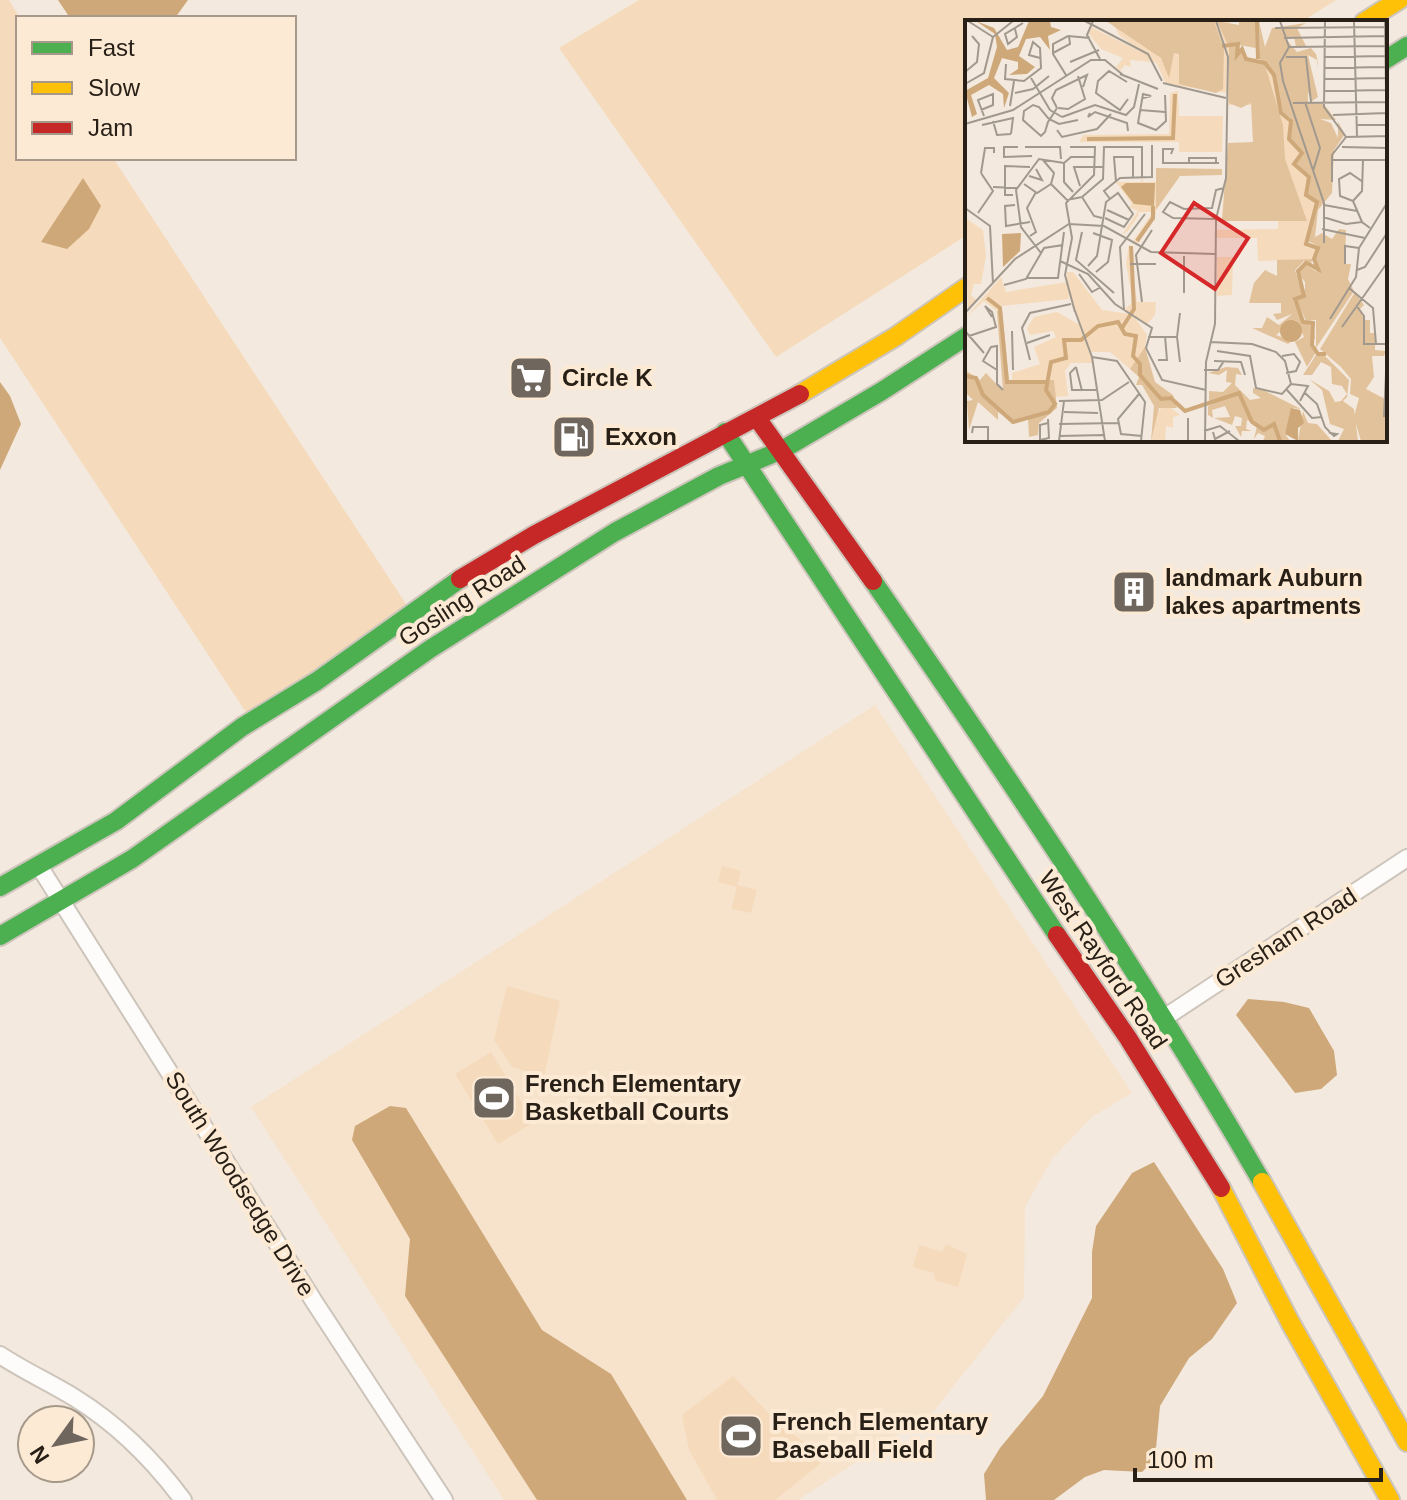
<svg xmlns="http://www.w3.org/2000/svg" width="1407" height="1500" font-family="Helvetica,sans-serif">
	<rect width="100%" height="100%" fill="#f3e9de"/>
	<!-- built -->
	<path fill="#f7e3cc" d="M 875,705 L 1132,1093 L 1092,1117 L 1052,1159 L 1025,1207 L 1024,1297 L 934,1411 L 798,1500 L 504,1500 L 251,1107 Z"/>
	<!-- green -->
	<path fill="#f5dabb" d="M 0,0 L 9,0 L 20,18 L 18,18 L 18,158 L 113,158 L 410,610 L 251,720 L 0,338 Z
		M 639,0 L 1336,0 L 1301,22 L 967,22 L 967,235 L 776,357 L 559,48 Z
		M 722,866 L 741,871 L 737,885 L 757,890 L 751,913 L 731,909 L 737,887 L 718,882 Z
		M 507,986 L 560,1001 L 544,1077 L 512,1067 L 494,1040 Z
		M 491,1052 L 534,1122 L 498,1144 L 455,1074 Z
		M 946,1244 L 967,1254 L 958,1287 L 935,1280 L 934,1273 L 913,1267 L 919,1245 L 942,1252 Z
		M 733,1376 L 781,1426 L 820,1453 L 820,1464 L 775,1500 L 717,1500 L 689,1450 L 682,1415 Z"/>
	<!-- water -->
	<path fill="#cea879" d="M 58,0 L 188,0 L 175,18 L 70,18 Z
		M 83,178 L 101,206 L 89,229 L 67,249 L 41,242 Z
		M 0,382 L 10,396 L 21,424 L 0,470 Z
		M 1248,999 L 1284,1002 L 1309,1008 L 1334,1051 L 1337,1075 L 1321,1089 L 1295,1093 L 1236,1015 Z
		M 390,1106 L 406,1108 L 542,1330 L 611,1374 L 687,1500 L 537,1500 L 405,1296 L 410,1239 L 352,1140 L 355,1126 Z
		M 1154,1162 L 1223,1269 L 1237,1303 L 1212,1339 L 1189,1358 L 1160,1406 L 1155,1459 L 1142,1472 L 1104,1470 L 1085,1477 L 1054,1500 L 986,1500 L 984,1474 L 1000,1448 L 1043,1396 L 1092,1298 L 1092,1252 L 1096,1226 L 1132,1173 Z"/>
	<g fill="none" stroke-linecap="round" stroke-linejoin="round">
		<!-- street casing -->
		<g stroke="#cdc5bb" stroke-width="20">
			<path id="street" d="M 39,866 L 315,1303 L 444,1500
				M 1164,1018 L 1407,858
				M 0,1355 C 24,1371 51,1383 75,1398 C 117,1424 154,1461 183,1500"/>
		</g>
		<!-- fast casing -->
		<g stroke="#cdc5bb" stroke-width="22">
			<path id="fast" d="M 1385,60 L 1407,46
				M 725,432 L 1057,935
				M 873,581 C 1009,778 1142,975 1262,1182
				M 0,887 L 116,821 L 242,727 L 317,681 L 460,579
				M 0,936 L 132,859 L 430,649 L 615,532 L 719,476 L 782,450 L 882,391 L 967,336"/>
		</g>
		<!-- slow casing -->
		<g stroke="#cdc5bb" stroke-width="22">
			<path id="slow" d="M 1364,22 L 1399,0
				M 800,394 L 895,337 L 967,287
				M 1262,1182 L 1407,1442
				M 1221,1188 L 1290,1322 L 1390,1500"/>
		</g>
		<!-- jam casing -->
		<g stroke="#cdc5bb" stroke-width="22">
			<path id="jam" d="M 757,418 L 873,581
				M 460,579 L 534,535 L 800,394
				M 1057,935 L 1128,1038 L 1221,1188"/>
		</g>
		<!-- street -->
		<use href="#street" stroke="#fdfcfa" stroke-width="16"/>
		<!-- fast -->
		<use href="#fast" stroke="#4caf50" stroke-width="18"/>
		<!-- slow -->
		<use href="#slow" stroke="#ffc107" stroke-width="18"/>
		<!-- jam -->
		<use href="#jam" stroke="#c62828" stroke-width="18"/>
	</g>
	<!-- icons -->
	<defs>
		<g id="supermarket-square" transform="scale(2.3)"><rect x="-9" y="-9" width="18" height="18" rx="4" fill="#6f665d" stroke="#fcead5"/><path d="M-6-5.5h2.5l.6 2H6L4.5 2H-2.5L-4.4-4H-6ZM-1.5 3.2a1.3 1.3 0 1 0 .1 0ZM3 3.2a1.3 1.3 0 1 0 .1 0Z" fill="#fff"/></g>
		<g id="fuel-square" transform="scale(2.3)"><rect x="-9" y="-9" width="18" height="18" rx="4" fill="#6f665d" stroke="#fcead5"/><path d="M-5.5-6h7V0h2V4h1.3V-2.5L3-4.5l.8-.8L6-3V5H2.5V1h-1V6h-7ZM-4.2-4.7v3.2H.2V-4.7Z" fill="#fff"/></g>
		<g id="building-square" transform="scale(2.3)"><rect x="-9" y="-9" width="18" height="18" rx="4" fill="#6f665d" stroke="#fcead5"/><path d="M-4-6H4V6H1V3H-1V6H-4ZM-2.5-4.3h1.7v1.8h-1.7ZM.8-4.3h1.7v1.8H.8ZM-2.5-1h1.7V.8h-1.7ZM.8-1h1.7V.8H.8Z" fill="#fff"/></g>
		<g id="stadium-square" transform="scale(2.3)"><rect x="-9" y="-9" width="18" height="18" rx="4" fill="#6f665d" stroke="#fcead5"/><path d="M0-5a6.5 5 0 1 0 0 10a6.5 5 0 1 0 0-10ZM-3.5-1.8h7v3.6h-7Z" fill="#fff"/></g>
	</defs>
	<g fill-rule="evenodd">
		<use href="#supermarket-square" x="531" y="378"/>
		<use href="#fuel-square" x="574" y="437"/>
		<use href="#building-square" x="1134" y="592"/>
		<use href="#stadium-square" x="494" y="1098"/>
		<use href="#stadium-square" x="741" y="1436"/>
	</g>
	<g text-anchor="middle" stroke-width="8" stroke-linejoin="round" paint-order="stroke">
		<!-- poi labels -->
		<g font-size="24" font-weight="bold" fill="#282017" stroke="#fcead5" text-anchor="start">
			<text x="562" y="386">Circle K</text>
			<text x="605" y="445">Exxon</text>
			<text x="1165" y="586">landmark Auburn<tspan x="1165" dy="28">lakes apartments</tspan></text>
			<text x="525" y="1092">French Elementary<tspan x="525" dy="28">Basketball Courts</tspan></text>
			<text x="772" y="1430">French Elementary<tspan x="772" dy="28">Baseball Field</tspan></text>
		</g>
		<!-- street labels -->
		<g font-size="24" fill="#282017" stroke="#fcead5">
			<text transform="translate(462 601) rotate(-33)" y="8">Gosling Road</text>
			<text transform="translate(1286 938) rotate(-33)" y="8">Gresham Road</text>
			<text transform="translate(1103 960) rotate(56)" y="8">West Rayford Road</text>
			<text transform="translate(240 1184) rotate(58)" y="8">South Woodsedge Drive</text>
		</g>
	</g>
	<!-- overview -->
	<g transform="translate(965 20)">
		<rect width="422" height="422" fill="#f3e9de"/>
		<path d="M 265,1 L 264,26 L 274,25 L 272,35 L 277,29 L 281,39 L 291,38 L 308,54 L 316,93 L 326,101 L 323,117 L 337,133 L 329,144 L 344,157 L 341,175 L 352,182 L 341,224 L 353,228 L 349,239 L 293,241 L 292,218 L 251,218 L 251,210 L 313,209 L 313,201 L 257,201 L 263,123 L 288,123 L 287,85 L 263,85 L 263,73 L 201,64 L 192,44 L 154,15 L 148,3 ZM 126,7 L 182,35 L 188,42 L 165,40 L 166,47 L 160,45 L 155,51 L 151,47 L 158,38 L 136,29 L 124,14 ZM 213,71 L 214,96 L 258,96 L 257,132 L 214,132 L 214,122 L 114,122 L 118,115 L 204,114 L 205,73 ZM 177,157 L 178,162 L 191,162 L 191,194 L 171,225 L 167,223 L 188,192 L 174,192 L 173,196 L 163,211 L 157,215 L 173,191 L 164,187 L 167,184 L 151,162 L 176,162 ZM 0,198 L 18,210 L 21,236 L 16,264 L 9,264 L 6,275 L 12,281 L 3,289 ZM 164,224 L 172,282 L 191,282 L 190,295 L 182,304 L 168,295 L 182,315 L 179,333 L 165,349 L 145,332 L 126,332 L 127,343 L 106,343 L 100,351 L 103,376 L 89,377 L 89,360 L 47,361 L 47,353 L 75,344 L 69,327 L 91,317 L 88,311 L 65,315 L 62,308 L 69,297 L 92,292 L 115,305 L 103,273 L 104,279 L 37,286 L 32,291 L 19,281 L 0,298 L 36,257 L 41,272 L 102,262 L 102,252 L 108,252 L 137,290 L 165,294 L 160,289 L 168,282 L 161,244 ZM 252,237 L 268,237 L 267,275 L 252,276 ZM 201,384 L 215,395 L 208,397 L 208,408 L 201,406 L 200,421 L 186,421 L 191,393 Z" fill="#f5dabb"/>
		<path d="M 141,1 L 249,1 L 259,29 L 258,69 L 251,73 L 214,64 L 214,34 L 209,33 L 204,58 L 196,38 ZM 252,1 L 274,5 L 274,1 L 291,1 L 291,28 L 262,23 ZM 294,1 L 300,27 L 307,8 L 341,3 L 332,8 L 341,26 L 331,27 L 329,17 L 319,17 L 332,32 L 346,28 L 351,34 L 353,43 L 353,48 L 352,40 L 343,35 L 353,77 L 347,81 L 343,72 L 343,83 L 358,83 L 371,100 L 355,99 L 366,103 L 373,118 L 373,102 L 380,114 L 369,130 L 367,173 L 353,190 L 350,217 L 357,213 L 367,219 L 374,209 L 381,210 L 380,244 L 386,244 L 383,259 L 389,271 L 351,328 L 351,300 L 341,301 L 331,279 L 340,277 L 340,262 L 333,253 L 338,244 L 351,251 L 353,249 L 339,241 L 330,250 L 338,276 L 328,280 L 337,303 L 347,301 L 350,318 L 345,325 L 351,332 L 342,347 L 330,322 L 339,317 L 331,300 L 311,315 L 327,321 L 323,324 L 287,308 L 297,308 L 302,297 L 314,305 L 327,294 L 312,300 L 308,294 L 316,293 L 316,283 L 284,283 L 289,263 L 300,250 L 312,256 L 312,240 L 348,239 L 346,243 L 352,247 L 349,241 L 355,227 L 343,221 L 353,181 L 341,174 L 345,157 L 331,143 L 338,134 L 325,119 L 326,98 L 318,93 L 309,54 L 299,42 L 318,105 L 320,139 L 342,201 L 257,201 L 263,123 L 288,122 L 286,83 L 276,88 L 264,83 L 264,27 L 274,25 L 271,35 L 277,29 L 280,40 L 295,41 ZM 191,148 L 257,149 L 257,155 L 215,156 L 191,190 ZM 390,272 L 399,285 L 395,289 L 399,300 L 405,300 L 405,313 L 410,313 L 410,330 L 421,331 L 419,336 L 407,336 L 409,357 L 401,369 L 422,380 L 422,421 L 396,421 L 389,397 L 394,378 L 385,374 L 386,359 L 376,347 L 355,329 ZM 37,290 L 44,360 L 89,360 L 92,388 L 74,403 L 73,415 L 64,417 L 63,398 L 48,402 L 33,392 L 33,400 L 13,382 L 4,410 L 2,381 L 8,380 L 0,372 L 0,350 L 15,360 L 21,353 L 38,371 L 32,291 ZM 180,327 L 190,362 L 208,375 L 212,388 L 194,388 L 186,421 L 189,386 L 177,365 L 171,365 L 174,357 L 165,349 ZM 358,334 L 384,360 L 382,377 L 378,381 L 389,389 L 393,421 L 373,421 L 379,409 L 365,404 L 357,370 L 344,359 L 364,371 L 370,382 L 376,381 L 382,374 L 377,366 L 367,364 L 366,347 L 356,342 L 347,355 L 338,355 L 351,335 ZM 261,347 L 273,348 L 277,355 L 271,354 L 270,365 L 285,380 L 296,378 L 288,373 L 288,368 L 298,370 L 336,389 L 328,388 L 320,414 L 325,421 L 298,421 L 300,416 L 293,413 L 289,419 L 292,406 L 282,400 L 281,409 L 287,411 L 277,411 L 276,417 L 270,406 L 276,406 L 277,398 L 270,396 L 267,405 L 249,398 L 265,397 L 260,386 L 247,390 L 248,398 L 243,395 L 243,386 L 263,377 L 244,381 L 244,371 L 258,372 L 267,363 L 261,362 L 262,350 L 254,355 L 243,353 ZM 338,391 L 343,403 L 352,404 L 367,421 L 333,421 Z" fill="#e2c29b"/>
		<path d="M 11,1 L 29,8 L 42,30 L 53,27 L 64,1 L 85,1 L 86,7 L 96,10 L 83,16 L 85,30 L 75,17 L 61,19 L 54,36 L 70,47 L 62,54 L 44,55 L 53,49 L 53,42 L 37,38 L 29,58 L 44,73 L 39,88 L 38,74 L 24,65 L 6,75 L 12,94 L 7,97 L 0,71 L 23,58 L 32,27 L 30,14 ZM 161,163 L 190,163 L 189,186 L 169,184 L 156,167 ZM 56,213 L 55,231 L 38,247 L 37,214 ZM315 311a11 11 0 1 1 22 0a11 11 0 1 1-22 0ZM 326,388 L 335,390 L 339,403 L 333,408 L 333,421 L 320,414 Z" fill="#cea879"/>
		<path fill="none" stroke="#cea879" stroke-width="4" d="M 292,1 L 293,39M 257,26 L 273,24 L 272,35 L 277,29 L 281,39 L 300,43 L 309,55 L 316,93 L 326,101 L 324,119 L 337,133 L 329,144 L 344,157 L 341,175 L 352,182 L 341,224 L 353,228 L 349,239 L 353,249 L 341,243 L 333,251 L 339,276 L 330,279 L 338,302 L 348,303 L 347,325 L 353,334 L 361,334M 122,119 L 208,118 L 210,74M 172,221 L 188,198 L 188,186M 22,278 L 35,288 L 42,362 L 84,362M 157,308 L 169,289 L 166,226M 0,356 L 11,358 L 18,375 L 48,402 L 84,392 L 90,384 L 81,370 L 86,342 L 101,338 L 99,320 L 116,320 L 133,306 L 153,302 L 160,314 L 171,316 L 168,336 L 175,344 L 175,355 L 196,379 L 206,378 L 220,391 L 274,373 L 287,402 L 299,410 L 309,404 L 315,421"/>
		<path fill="none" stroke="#a2998e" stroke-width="2" d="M 3,1 L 28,17M 120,1 L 183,34 L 197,61M 128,1 L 122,15 L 135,39M 315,1 L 324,27 L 315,43 L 318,61 L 359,183 L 359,223M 360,1 L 359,87 L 381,117 L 367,135 L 367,162M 389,1 L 392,117M 420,1 L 422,142M 310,8 L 420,7M 50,9 L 52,17 L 43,24 L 40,14 L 58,3M 319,18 L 420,16M 324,27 L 421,26M 88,33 L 105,24 L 104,16M 321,37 L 341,37 L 346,82M 360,37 L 421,36M 105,42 L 134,30M 41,44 L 40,59 L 59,61 L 76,48 L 75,28 L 68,22 L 64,35 L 75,38M 360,48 L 421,47M 0,52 L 12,42 L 14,24 L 7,16M 155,54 L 193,69M 101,55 L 88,34 L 88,24 L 103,16 L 125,18M 66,58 L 85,90 L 97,97M 360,59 L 421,58M 162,62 L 144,51 L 133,61 L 131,73 L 155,90 L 163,79M 198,63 L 261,78M 0,64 L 19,53 L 28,17 L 48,1M 359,71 L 421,70M 50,73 L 68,69 L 84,56M 178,78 L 186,76 L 178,74 L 173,103 L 191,110 L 201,101 L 200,75M 340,82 L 355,128 L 348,151M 328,83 L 421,82M 45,86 L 49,61M 92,88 L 85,99 L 83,102 L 80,112 L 76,116 L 58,100 L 59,91 L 68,85 L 74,87 L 83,98 L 85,99 L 86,100 L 94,104 L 113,100M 92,88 L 87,78 L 91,70 L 122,55 L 118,67M 93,88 L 103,89 L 120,79 L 113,56M 16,90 L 28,85 L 28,74 L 13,80 L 19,96M 175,90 L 200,92M 125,93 L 123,97 L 130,92 L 162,103 L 163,111M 368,95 L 421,93M 97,97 L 130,85 L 161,95 L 169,87 L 174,64M 28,101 L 32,115 L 46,114M 0,104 L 48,90 L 126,40 L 140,40 L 158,55M 17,105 L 48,98 L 46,114M 392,105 L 422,105M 92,110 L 97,117 L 132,109 L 146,94M 381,117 L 422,116M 53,127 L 39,127 L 39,137 L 67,136M 60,127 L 95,127 L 96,139M 105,127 L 130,127 L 129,155 L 101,183 L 107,218 L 100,255 L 110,292M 377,127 L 422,128M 206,134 L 208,129 L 198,129 L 198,143 L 254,143M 78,140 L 89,153 L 86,164M 366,140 L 422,140M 99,143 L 106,137 L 130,137M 99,143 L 99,162 L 108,172M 224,143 L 224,138 L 251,138 L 251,143M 16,153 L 20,128 L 29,128 L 29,133M 64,156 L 77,160 L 71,149M 151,162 L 149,137 L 168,137 L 168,157M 59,164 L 72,173 L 86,164M 86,164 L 102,180 L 117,177 L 138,159 L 139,127 L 177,127 L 177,157M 115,166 L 109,147 L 139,147M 28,167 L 52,168M 48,175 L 40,175 L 40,146 L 65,147M 117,177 L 129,196 L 137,198M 145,179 L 139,171 L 155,158 L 187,157 L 187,125M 388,181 L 375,176 L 374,159 L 385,153 L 398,162M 388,181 L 397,171 L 398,140M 388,181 L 397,202 L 405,208M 50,185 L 40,186 L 41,206 L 65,202M 359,185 L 392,191M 0,188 L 25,206 L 28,264M 142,190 L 164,200M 13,193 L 28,171 L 16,153M 358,197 L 381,204 L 397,202M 251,199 L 208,198 L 198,192 L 205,182 L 219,189 L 247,188 L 251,170 L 259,168M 357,209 L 400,218M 117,212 L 111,240 L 149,273M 128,213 L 147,220 L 143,242 L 131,252M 65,216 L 71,212 L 62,188 L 71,172M 76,233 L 56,207 L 51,170 L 74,139 L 99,143M 219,236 L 219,273M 95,241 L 123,254 L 150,284 L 187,308 L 181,328 L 197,360 L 241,370M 165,244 L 191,244M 380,244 L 380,226 L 394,228M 123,246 L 132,236 L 141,182 L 153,173 L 168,194 L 159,207 L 140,198M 392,250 L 400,247 L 422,213M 114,254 L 127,272 L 136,267M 62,258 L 93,258 L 99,212M 39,265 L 61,259 L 79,228 L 98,225M 384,268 L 408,288 L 411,324M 177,282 L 171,235 L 187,210M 391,285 L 399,296 L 399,324 L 422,324M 159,290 L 155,227 L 180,194M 110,291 L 127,337 L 140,421M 0,293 L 50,239 L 104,204 L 139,206 L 186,232 L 250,234M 365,299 L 391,257 L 394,228 L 422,183M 377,307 L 422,243M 0,311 L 19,333M 47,311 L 48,350M 4,316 L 31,307 L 27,292 L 20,286 L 27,297M 183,317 L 212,317 L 215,342M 212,317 L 215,293M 245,322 L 287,324 L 311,332 L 320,341 L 326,364M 62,323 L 85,315M 252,331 L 285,336 L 291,368 L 317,374 L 326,364M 317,336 L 329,334 L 335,342 L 331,351 L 321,353M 127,337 L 152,341 L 180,382 L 176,421M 65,340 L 57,308 L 65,293 L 106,284M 193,340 L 202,340 L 200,316M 249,341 L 276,342 L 280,355M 111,347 L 105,353 L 107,370 L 131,370M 111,347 L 117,371M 32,350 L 18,341 L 26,327 L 32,326 L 32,364 L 38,370M 239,350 L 253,350 L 259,341M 326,364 L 343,366 L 335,381M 322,370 L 347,398 L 357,397M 340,373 L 352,384 L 360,407 L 364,411 L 365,413 L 366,413 L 369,416 L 372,414 L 365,413M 174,374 L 153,399 L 156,414 L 177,416M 94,381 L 137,380 L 164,362M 99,392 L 133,393M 419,397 L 422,331M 94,404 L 154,403M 239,411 L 255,406 L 274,421M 248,412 L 250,419 L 265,411M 7,413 L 8,407 L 23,407 L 23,421M 94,416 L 140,415M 71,421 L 84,418 L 83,399M 75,421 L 75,405 L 83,403M 94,421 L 99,381M 215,421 L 223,421 L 223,398M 240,421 L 241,342 L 250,304 L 251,199 L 261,158 L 263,37 L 251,1"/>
		<path fill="#d62828" fill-opacity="0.15" stroke="#d62828" stroke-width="4" d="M 229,183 L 283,218 L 250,269 L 196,233 Z"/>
		<rect width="422" height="422" fill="none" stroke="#282017" stroke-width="4"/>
	</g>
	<!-- legend -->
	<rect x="16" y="16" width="280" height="144" fill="#fcead5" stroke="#a79989" stroke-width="2"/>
	<rect x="32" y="42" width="40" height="12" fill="#4caf50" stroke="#a79989" stroke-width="2"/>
	<text x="88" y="56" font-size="24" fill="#282017">Fast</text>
	<rect x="32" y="82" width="40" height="12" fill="#ffc107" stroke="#a79989" stroke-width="2"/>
	<text x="88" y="96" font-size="24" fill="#282017">Slow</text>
	<rect x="32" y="122" width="40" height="12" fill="#c62828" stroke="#a79989" stroke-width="2"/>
	<text x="88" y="136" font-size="24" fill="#282017">Jam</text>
	<!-- north arrow -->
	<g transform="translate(56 1444) rotate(237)"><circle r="38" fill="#fcead5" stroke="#a79989" stroke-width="2"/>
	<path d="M0-6L14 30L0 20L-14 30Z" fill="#6f665d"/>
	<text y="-12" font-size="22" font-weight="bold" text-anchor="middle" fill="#282017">N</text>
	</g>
	<!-- scale -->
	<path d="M1135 1468v12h246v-12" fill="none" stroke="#282017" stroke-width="4"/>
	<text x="1147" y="1468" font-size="24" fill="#282017" stroke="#fcead5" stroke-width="6" paint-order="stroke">100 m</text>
</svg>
